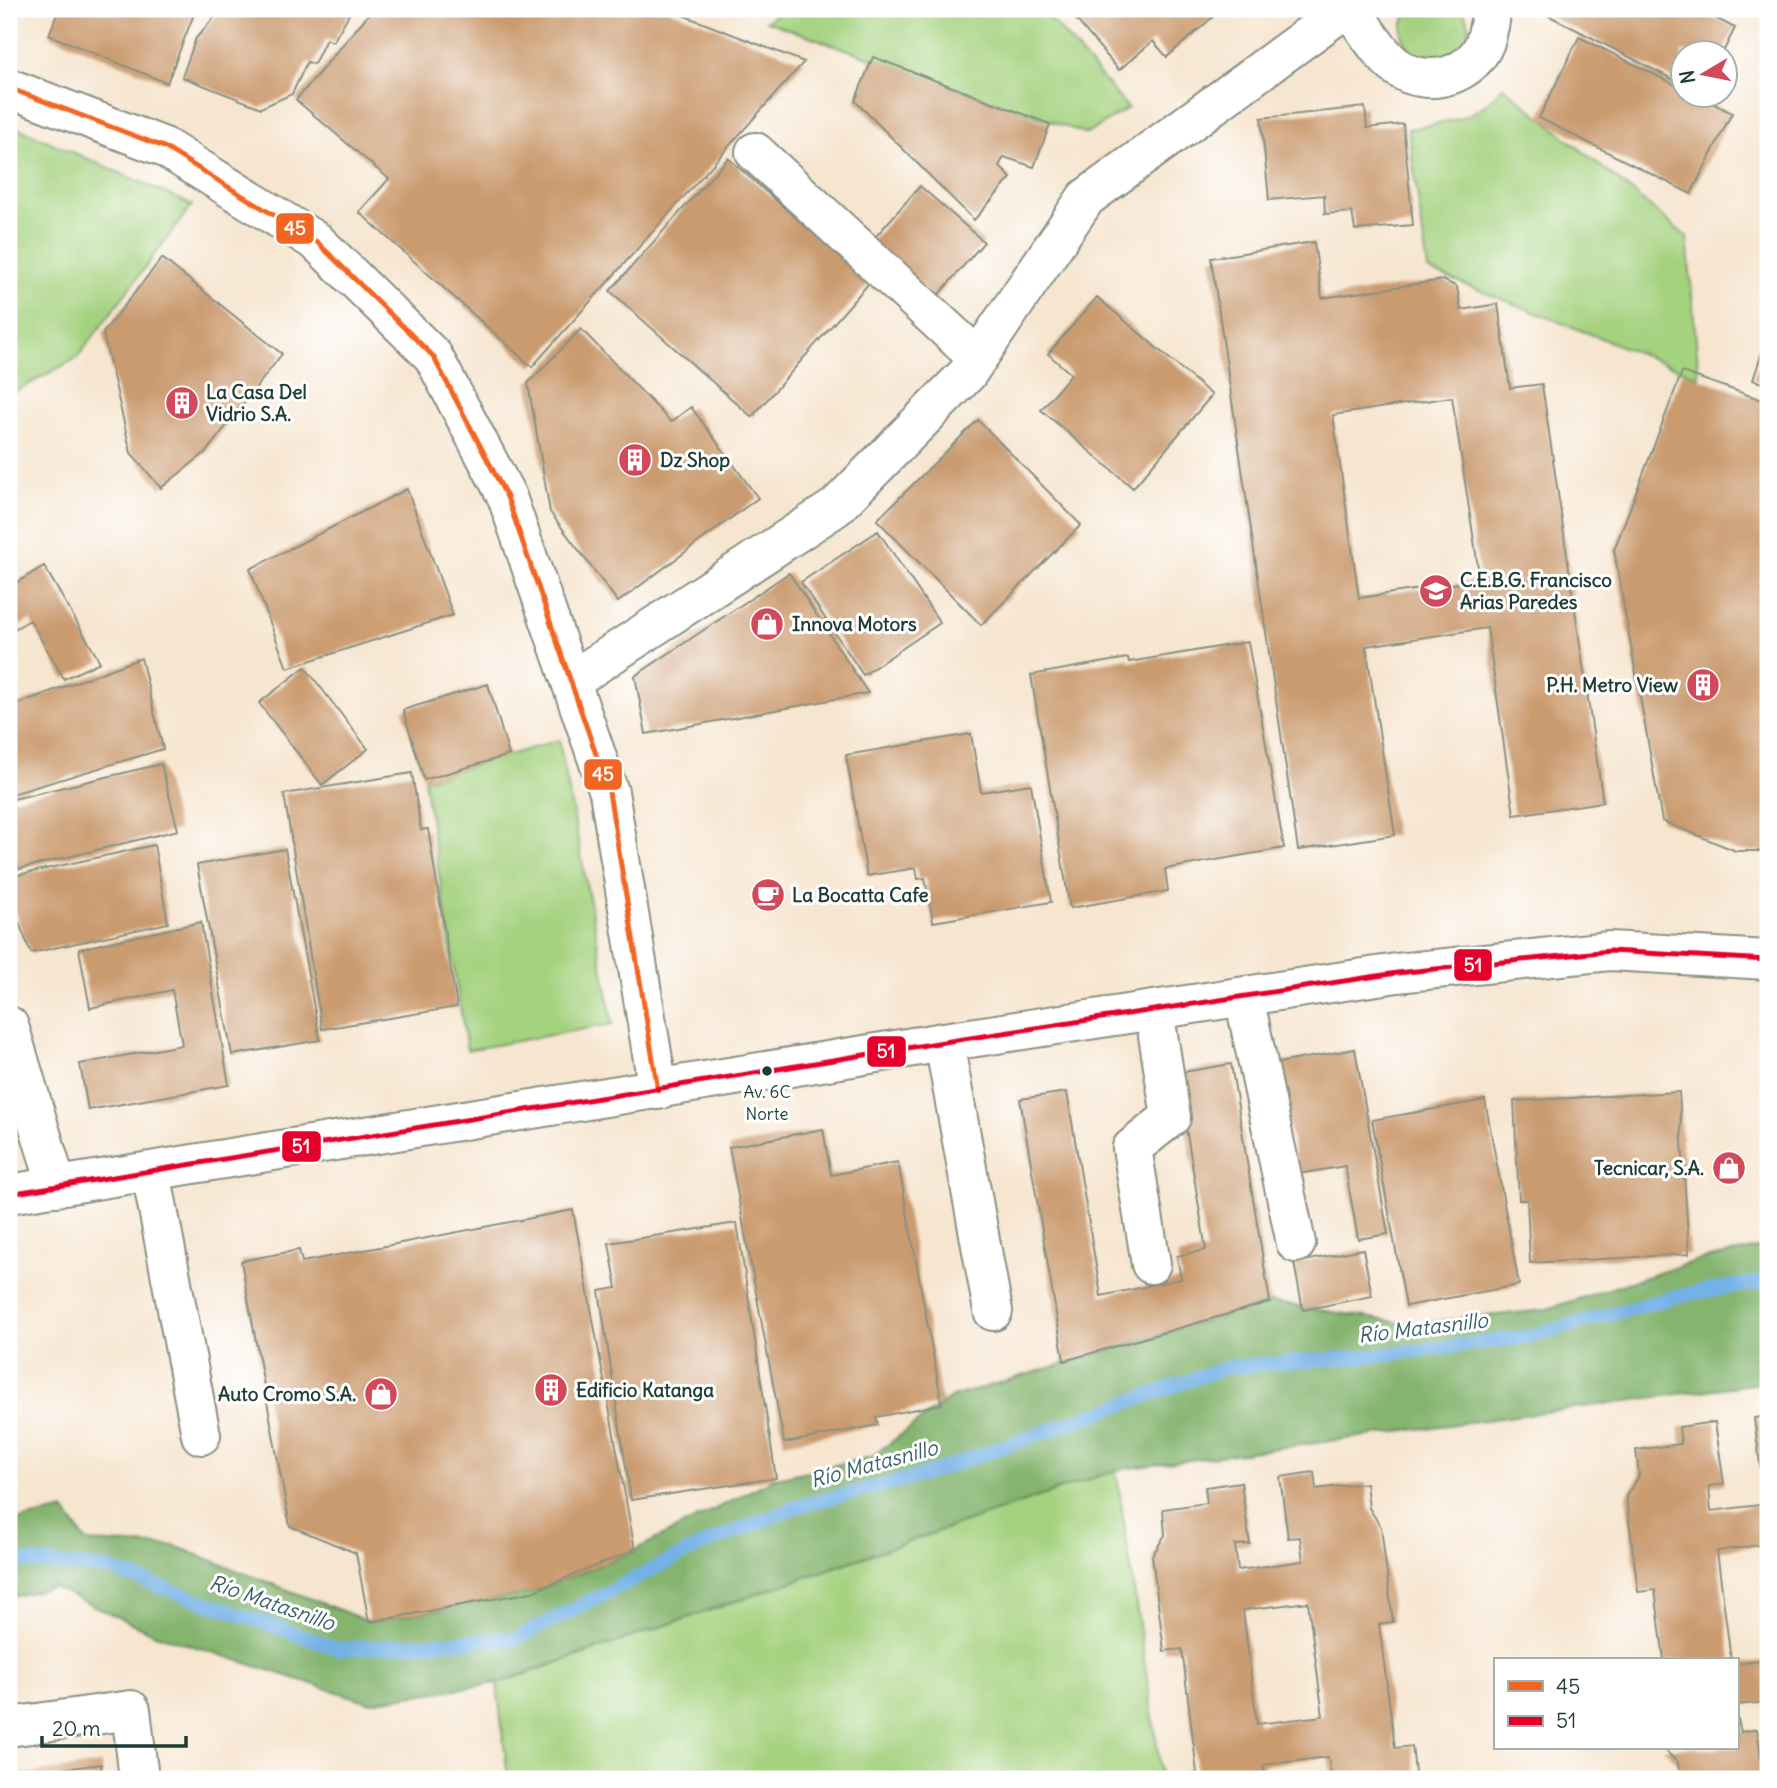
<svg xmlns="http://www.w3.org/2000/svg" width="1777" height="1788" font-family="Delius,sans-serif">
	<rect width="100%" height="100%" fill="#fff"/>
	<filter id="ink" filterUnits="userSpaceOnUse"><feTurbulence type="fractalNoise" baseFrequency=".0143" numOctaves="2"/><feDisplacementMap in="SourceGraphic" scale="14" xChannelSelector="R" yChannelSelector="G"/><feConvolveMatrix kernelMatrix="1 2 1 2 8 2 1 2 1" color-interpolation-filters="sRGB"/></filter>
	<filter id="wash" filterUnits="userSpaceOnUse"><feTurbulence type="fractalNoise" baseFrequency=".00686" numOctaves="4" result="noise"/><feDisplacementMap in="SourceGraphic" scale="28" xChannelSelector="R" yChannelSelector="G"/><feGaussianBlur stdDeviation="1.57" result="paint"/><feColorMatrix in="noise" values="0 0 0 0 0 0 0 0 0 0 0 0 0 0 0 0 0 1.4 0 .05"/><feComposite in="paint" operator="in"/></filter>
	<g filter="url(#wash)">
		<rect width="100%" height="100%" fill="#f6e5cf"/>
		<!-- green -->
		<path fill="#a5d27f" stroke="#62885a" stroke-width="2" d="M 784,9 L 1042,9 L 1128,108 L 1087,134 L 766,21 Z
			M 1409,9 L 1462,9 C 1499,73 1372,75 1409,9 Z
			M 1503,86 L 1687,237 L 1699,377 L 1428,270 L 1408,129 C 1448,122 1478,120 1503,86 Z
			M 9,124 L 192,205 L 77,358 L 9,395 Z
			M 559,740 L 613,1024 L 467,1050 L 424,780 Z
			M 1116,1470 L 1162,1779 L 508,1779 L 497,1684 Z"/>
		<!-- forest -->
		<path fill="#84b46e" stroke="#527851" stroke-width="2" d="M 1768,1246 L 1768,1382 L 1116,1470 L 497,1683 L 369,1702 L 155,1634 L 53,1587 L 9,1598 L 9,1522 L 64,1510 L 87,1542 L 175,1546 L 370,1622 L 532,1592 L 635,1550 L 776,1478 L 871,1457 L 952,1397 L 1270,1302 L 1409,1324 L 1544,1310 L 1695,1261 Z"/>
		<g fill="none" stroke-linecap="round" stroke-linejoin="round">
			<!-- stream -->
			<path stroke="#73b1e6" stroke-width="14" d="M 9,1560 L 110,1569 L 339,1649 L 517,1638 L 695,1548 L 801,1505 L 921,1476 L 1227,1367 L 1374,1356 L 1526,1337 L 1681,1295 L 1768,1281"/>
		</g>
		<g id="blocks">
			<!-- building -->
			<path fill="#cb9b70" fill-rule="evenodd" d="M 59,9 L 196,9 L 167,83 L 49,35 Z
				M 222,9 L 352,9 L 333,42 L 326,39 L 314,64 L 307,62 L 292,94 L 261,108 L 182,77 L 196,38 Z
				M 373,9 L 667,9 L 804,62 L 532,367 L 359,212 L 389,179 L 296,100 Z
				M 1067,9 L 1222,9 L 1167,57 L 1153,41 L 1119,70 Z
				M 1536,9 L 1697,9 L 1735,28 L 1723,52 L 1682,52 L 1682,84 Z
				M 1579,37 L 1682,88 L 1682,94 L 1695,94 L 1732,113 L 1691,194 L 1539,118 Z
				M 873,57 L 1050,124 L 1034,167 L 1004,157 L 999,166 L 1011,178 L 974,220 L 855,101 Z
				M 1365,107 L 1367,128 L 1403,124 L 1413,225 L 1355,230 L 1352,212 L 1325,214 L 1324,195 L 1269,200 L 1261,118 Z
				M 728,158 L 869,283 L 752,417 L 610,291 Z
				M 920,186 L 984,242 L 935,299 L 871,242 Z
				M 1314,242 L 1322,298 L 1443,280 L 1457,287 L 1461,310 L 1498,304 L 1510,388 L 1542,384 L 1603,802 L 1514,815 L 1487,628 L 1366,646 L 1395,835 L 1298,850 L 1211,258 ZM 1452,397 L 1480,580 L 1359,598 L 1333,415 Z
				M 162,258 L 282,354 L 206,452 L 161,488 L 131,453 L 103,333 Z
				M 1097,297 L 1212,395 L 1133,488 L 1041,410 L 1071,374 L 1048,354 Z
				M 581,329 L 671,422 L 691,407 L 758,498 L 618,602 L 550,512 L 528,383 Z
				M 1768,334 L 1768,385 L 1753,380 Z
				M 1682,372 L 1768,402 L 1768,851 L 1736,851 L 1662,821 L 1614,550 Z
				M 978,420 L 1081,525 L 981,625 L 877,520 Z
				M 407,489 L 453,615 L 287,668 L 250,569 Z
				M 878,531 L 940,623 L 863,675 L 801,582 Z
				M 44,566 L 100,662 L 64,679 L 30,620 L 9,632 L 9,587 Z
				M 789,573 L 868,693 L 646,734 L 635,676 Z
				M 1248,642 L 1284,848 L 1165,869 L 1168,891 L 1070,908 L 1031,675 L 1128,658 L 1129,662 Z
				M 141,658 L 163,749 L 9,795 L 9,707 Z
				M 305,667 L 368,749 L 322,785 L 259,703 Z
				M 488,684 L 509,755 L 424,780 L 403,710 Z
				M 971,734 L 981,792 L 1031,784 L 1051,902 L 933,922 L 925,878 L 918,879 L 916,868 L 867,876 L 846,755 Z
				M 161,764 L 178,830 L 19,869 L 9,828 L 9,800 Z
				M 412,773 L 421,830 L 428,829 L 457,1007 L 322,1029 L 284,794 Z
				M 154,845 L 168,923 L 31,953 L 9,897 L 9,877 Z
				M 285,849 L 320,1040 L 232,1055 L 197,865 Z
				M 201,922 L 229,1085 L 88,1110 L 80,1064 L 182,1045 L 172,990 L 90,1008 L 79,949 Z
				M 1355,1049 L 1388,1234 L 1358,1239 L 1345,1166 L 1298,1174 L 1278,1063 Z
				M 1231,1064 L 1270,1302 L 1064,1361 L 1020,1099 L 1067,1092 L 1101,1296 L 1181,1279 L 1177,1256 L 1206,1250 L 1177,1073 Z
				M 1679,1092 L 1689,1254 L 1530,1263 L 1527,1200 L 1519,1200 L 1514,1101 Z
				M 1485,1100 L 1519,1285 L 1406,1306 L 1372,1120 Z
				M 823,1129 L 831,1175 L 898,1162 L 942,1404 L 876,1417 L 878,1425 L 784,1443 L 729,1147 Z
				M 573,1210 L 635,1550 L 532,1592 L 369,1622 L 356,1553 L 290,1526 L 241,1261 L 299,1250 L 302,1262 Z
				M 737,1223 L 776,1478 L 631,1500 L 599,1291 L 617,1288 L 609,1243 Z
				M 1363,1249 L 1372,1296 L 1303,1310 L 1294,1263 Z
				M 1768,1416 L 1768,1478 L 1762,1479 L 1754,1418 Z
				M 1715,1422 L 1724,1484 L 1709,1486 L 1711,1511 L 1768,1504 L 1768,1544 L 1717,1551 L 1731,1660 L 1664,1660 L 1655,1590 L 1638,1592 L 1626,1496 L 1639,1476 L 1636,1450 L 1681,1444 L 1679,1427 Z
				M 1314,1472 L 1316,1489 L 1366,1483 L 1369,1508 L 1381,1527 L 1393,1622 L 1379,1624 L 1395,1748 L 1412,1746 L 1415,1772 L 1412,1779 L 1332,1779 L 1328,1757 L 1263,1765 L 1265,1779 L 1180,1779 L 1180,1776 L 1197,1773 L 1182,1649 L 1164,1651 L 1152,1556 L 1165,1535 L 1163,1509 L 1207,1503 L 1205,1487 L 1241,1482 L 1250,1544 L 1235,1545 L 1238,1570 L 1303,1561 L 1300,1537 L 1288,1538 L 1280,1477 ZM 1308,1602 L 1323,1716 L 1257,1724 L 1243,1610 Z
				M 1768,1660 L 1768,1702 L 1737,1705 L 1737,1664 Z
				M 1737,1715 L 1741,1732 L 1757,1729 L 1764,1779 L 1680,1779 L 1678,1763 L 1663,1748 L 1737,1748 Z
				M 101,1764 L 103,1779 L 9,1779 L 9,1776 Z"/>
		</g>
	</g>
	<g filter="url(#ink)">
		<use href="#blocks" fill-opacity="0" stroke="#8a9182" stroke-width="2"/>
		<g fill="none" stroke-linecap="round" stroke-linejoin="round">
			<!-- minor casing -->
			<g stroke="#8a9182" stroke-width="42">
				<path id="minor" d="M 1351,9 C 1365,29 1387,68 1412,75 C 1447,86 1483,65 1488,30 C 1490,22 1492,16 1488,9
					M 9,88 L 164,147 L 317,242 L 433,356 L 507,497 L 609,792 L 658,1090
					M 755,152 L 978,358
					M 571,681 L 836,507 L 967,374 L 1086,198 L 1345,9
					M 1244,997 L 1296,1243
					M 9,1026 L 57,1187
					M 944,1042 L 993,1311
					M 151,1172 L 201,1435
					M 1151,1264 L 1132,1148 L 1171,1117 L 1154,1010
					M 9,1727 L 131,1710 L 139,1779"/>
			</g>
			<!-- major casing -->
			<g stroke="#8a9182" stroke-width="42">
				<path id="major" d="M 9,1194 L 944,1042 L 1397,973 L 1610,951 L 1768,960"/>
			</g>
			<!-- minor -->
			<use href="#minor" stroke="#fff" stroke-width="38"/>
			<!-- major -->
			<use href="#major" stroke="#fff" stroke-width="38"/>
			<!-- bus-1 casing -->
			<g stroke="#fff" stroke-width="10">
				<path id="bus-1" d="M 9,88 L 164,147 L 317,242 L 433,356 L 507,497 L 609,792 L 658,1090"/>
			</g>
			<!-- bus-2 casing -->
			<g stroke="#fff" stroke-width="10">
				<path id="bus-2" d="M 9,1194 L 944,1042 L 1397,973 L 1610,951 L 1768,960"/>
			</g>
			<!-- bus-1 -->
			<use href="#bus-1" stroke="#f26522" stroke-width="5"/>
			<!-- bus-2 -->
			<use href="#bus-2" stroke="#e4002b" stroke-width="5"/>
		</g>
	</g>
	<!-- icons -->
	<defs>
		<g id="building-disc" transform="scale(1.75)"><circle r="9.5" fill="#d1495b" stroke="#fff"/><path d="M-4-6H4V6H1V3H-1V6H-4ZM-2.5-4.3h1.7v1.8h-1.7ZM.8-4.3h1.7v1.8H.8ZM-2.5-1h1.7V.8h-1.7ZM.8-1h1.7V.8H.8Z" fill="#fff"/></g>
		<g id="school-disc" transform="scale(1.75)"><circle r="9.5" fill="#d1495b" stroke="#fff"/><path d="M0-5L7-2L0 1L-7-2ZM-4 1L0 2.5L4 1V4Q0 6-4 4Z" fill="#fff"/></g>
		<g id="shop-disc" transform="scale(1.75)"><circle r="9.5" fill="#d1495b" stroke="#fff"/><path d="M-5-2.5h2.3a2.7 3.5 0 0 1 5.4 0H5L5.5 6h-11ZM-1.5-2.5h3a1.5 2.3 0 0 0-3 0Z" fill="#fff"/></g>
		<g id="cafe-disc" transform="scale(1.75)"><circle r="9.5" fill="#d1495b" stroke="#fff"/><path d="M-5.5-4.5H6V0H3Q3 3.5 0 3.5H-2.5Q-5.5 3.5-5.5 0ZM3-3.2v2h1.7v-2ZM-6 4.5H4V6H-6Z" fill="#fff"/></g>
	</defs>
	<g fill-rule="evenodd">
		<use href="#building-disc" x="182" y="403"/>
		<use href="#building-disc" x="635" y="460"/>
		<use href="#school-disc" x="1436" y="591"/>
		<use href="#shop-disc" x="767" y="624"/>
		<use href="#building-disc" x="1703" y="685"/>
		<use href="#cafe-disc" x="768" y="895"/>
		<use href="#shop-disc" x="1729" y="1168"/>
		<use href="#building-disc" x="551" y="1390"/>
		<use href="#shop-disc" x="381" y="1394"/>
	</g>
	<!-- markers -->
	<circle fill="#1f3d34" stroke="#fff" stroke-width="2.5" cx="767" cy="1071" r="6"/>
	<g text-anchor="middle" stroke-width="6" stroke-linejoin="round" paint-order="stroke">
		<!-- bus labels -->
		<g font-size="17" fill="#1f3d34" stroke="#fff">
			<text x="767" y="1098">Av. 6C<tspan x="767" dy="22">Norte</tspan></text>
		</g>
		<!-- poi labels -->
		<g font-size="19" font-weight="bold" fill="#1f3d34" stroke="#fff" text-anchor="start">
			<text x="206" y="399">La Casa Del<tspan x="206" dy="22">Vidrio S.A.</tspan></text>
			<text x="660" y="467">Dz Shop</text>
			<text x="1460" y="587">C.E.B.G. Francisco<tspan x="1460" dy="22">Arias Paredes</tspan></text>
			<text x="792" y="631">Innova Motors</text>
			<text x="1678" y="692" text-anchor="end">P.H. Metro View</text>
			<text x="792" y="902">La Bocatta Cafe</text>
			<text x="1704" y="1175" text-anchor="end">Tecnicar, S.A.</text>
			<text x="576" y="1397">Edificio Katanga</text>
			<text x="356" y="1401" text-anchor="end">Auto Cromo S.A.</text>
		</g>
		<!-- water labels -->
		<g font-size="21" font-style="italic" fill="#386069" stroke="#fff">
			<text transform="translate(1423 1328) rotate(-7)" y="7">Río Matasnillo</text>
			<text transform="translate(874 1464) rotate(-15)" y="7">Río Matasnillo</text>
			<text transform="translate(272 1603) rotate(19)" y="7">Río Matasnillo</text>
		</g>
	</g>
	<g stroke="#fff" stroke-width="2.5">
		<rect x="275" y="212" width="40" height="33" rx="7" fill="#f26522"/>
		<rect x="583" y="758" width="40" height="33" rx="7" fill="#f26522"/>
		<rect x="1453" y="948" width="40" height="34" rx="7" fill="#e4002b"/>
		<rect x="866" y="1035" width="41" height="33" rx="7" fill="#e4002b"/>
		<rect x="281" y="1130" width="41" height="33" rx="7" fill="#e4002b"/>
	</g>
	<g font-size="19" text-anchor="middle" font-weight="bold" fill="#fff">
		<text x="295" y="235">45</text>
		<text x="603" y="781">45</text>
		<text x="1473" y="972">51</text>
		<text x="886" y="1058">51</text>
		<text x="301" y="1153">51</text>
	</g>
	<!-- margin -->
	<rect width="1777" height="1788" fill="none" stroke="#fff" stroke-width="35"/>
	<!-- legend -->
	<rect x="1494" y="1658" width="245" height="91" fill="#ffffff" stroke="#a5b1ae" stroke-width="2"/>
	<rect x="1508" y="1681" width="35" height="10" fill="#f26522" stroke="#a5b1ae" stroke-width="2"/>
	<text x="1556" y="1694" font-size="21" fill="#1f3d34">45</text>
	<rect x="1508" y="1716" width="35" height="10" fill="#e4002b" stroke="#a5b1ae" stroke-width="2"/>
	<text x="1556" y="1728" font-size="21" fill="#1f3d34">51</text>
	<!-- north arrow -->
	<g transform="translate(1704 74) rotate(260)"><circle r="33" fill="#ffffff" stroke="#a5b1ae" stroke-width="2"/>
	<path d="M0-5L12 26L0 18L-12 26Z" fill="#d1495b"/>
	<text y="-10" font-size="19" font-weight="bold" text-anchor="middle" fill="#1f3d34">N</text>
	</g>
	<!-- scale -->
	<path d="M42 1736v10h144v-10" fill="none" stroke="#1f3d34" stroke-width="3.5"/>
	<text x="52" y="1736" font-size="21" fill="#1f3d34" stroke="#ffffff" stroke-width="5" paint-order="stroke">20 m</text>
</svg>
